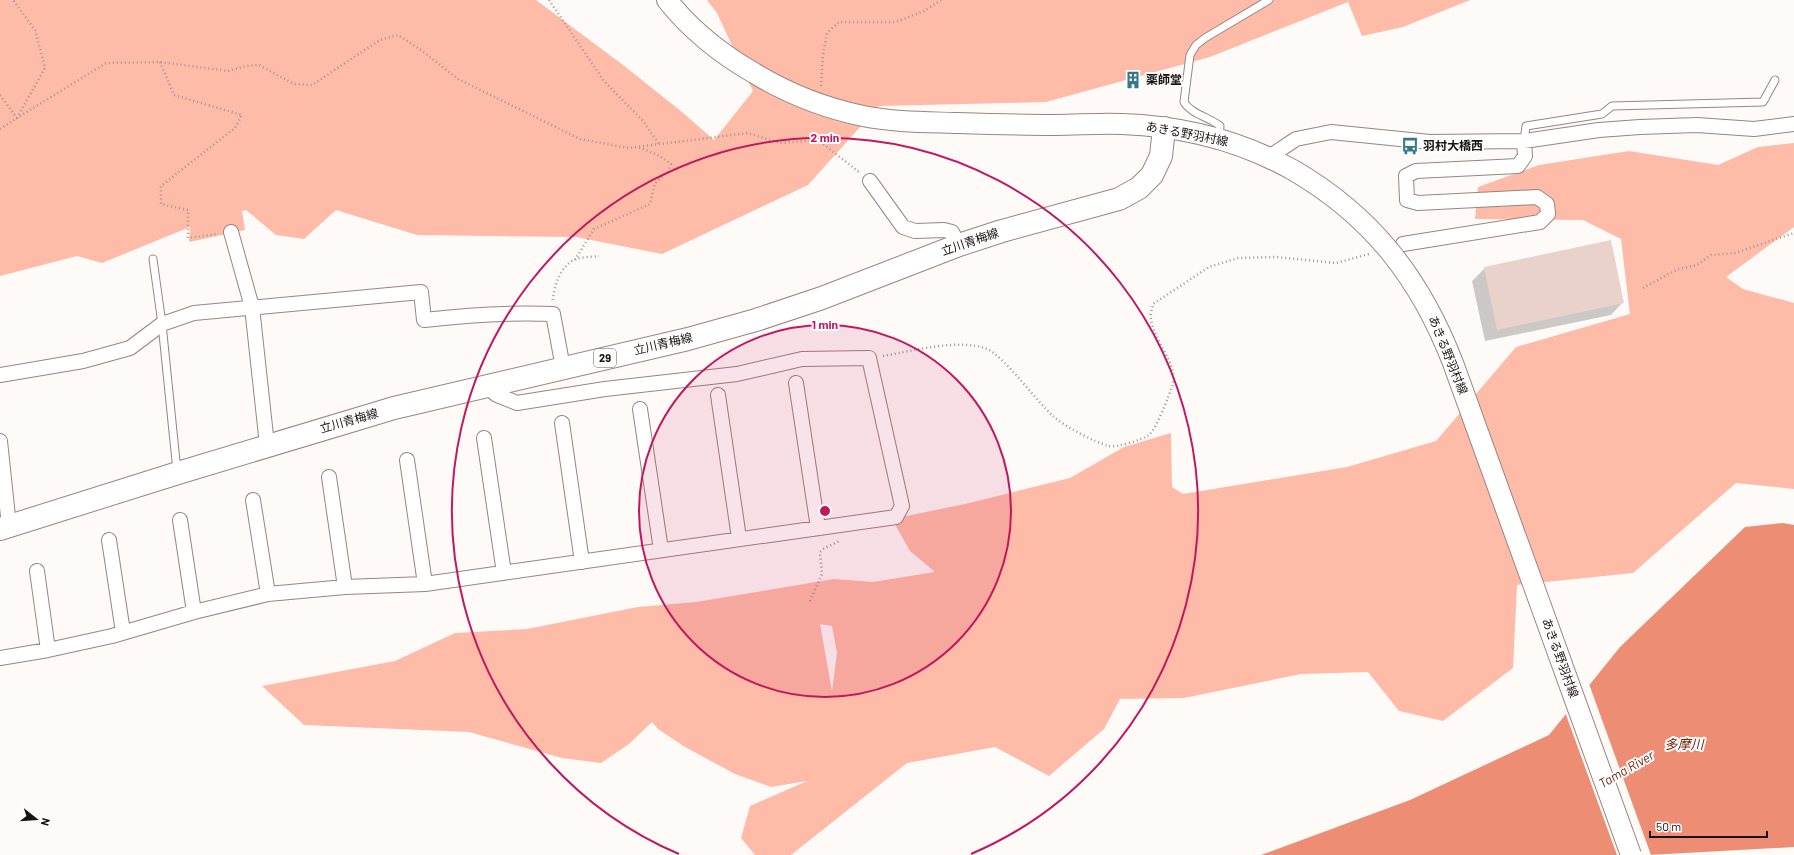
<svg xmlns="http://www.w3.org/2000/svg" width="1794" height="855" font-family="Barlow,'Noto Sans JP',sans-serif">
	<rect width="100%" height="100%" fill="#fefaf8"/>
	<!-- green -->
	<path fill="#fdbba8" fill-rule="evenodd" d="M 0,0 L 536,0 L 623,65 L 682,112 L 714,140 L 753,91 L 717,13 L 707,0 L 1470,0 L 1403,27 L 1362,36 L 1348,2 L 1210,57 L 1046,102 L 879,106 L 808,185 L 662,254 L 576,237 L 417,235 L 336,210 L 304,239 L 276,235 L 246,210 L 242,211 L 245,230 L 189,242 L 190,227 L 102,263 L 77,256 L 0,276 Z
		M 1794,143 L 1794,227 L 1726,277 L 1743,289 L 1794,303 L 1794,489 L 1736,483 L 1633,573 L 1517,585 L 1513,668 L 1443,721 L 1399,711 L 1368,672 L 1301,674 L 1184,698 L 1120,699 L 1104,729 L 1049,776 L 995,747 L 907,763 L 791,855 L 755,855 L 741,838 L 750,806 L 807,781 L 771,787 L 735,774 L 685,747 L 658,729 L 652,722 L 629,744 L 601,763 L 562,758 L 469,732 L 304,725 L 262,686 L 395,661 L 455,633 L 527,629 L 638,607 L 696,602 L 834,579 L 873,582 L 935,572 L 910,551 L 892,519 L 965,504 L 1070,478 L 1124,447 L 1171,433 L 1172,487 L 1183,494 L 1347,467 L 1436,441 L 1516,347 L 1630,314 L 1621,239 L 1583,220 L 1475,219 L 1478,187 L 1539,165 L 1629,151 L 1718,165 L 1758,147 ZM 820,624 L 832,626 L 837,653 L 832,691 Z"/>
	<!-- water -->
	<path fill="#ed8e74" d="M 1783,523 L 1794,525 L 1794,847 L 1649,855 L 1261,855 L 1410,800 L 1549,735 L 1620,647 L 1745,527 Z"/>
	<!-- pier -->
	<path fill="#fefaf8" d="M 1589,684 L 1651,855 L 1617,855 L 1565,712 Z"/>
	<!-- shadow -->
	<path fill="#0003" d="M 1130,76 L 1136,85 L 1133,88 L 1126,86 L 1127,79 Z
		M 1485,268 L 1623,302 L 1611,315 L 1485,341 L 1472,281 Z"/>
	<!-- building -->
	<path fill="#e9d2cb" d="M 1130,75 L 1138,77 L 1137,85 L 1128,84 Z
		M 1611,240 L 1624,303 L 1497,330 L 1484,267 Z"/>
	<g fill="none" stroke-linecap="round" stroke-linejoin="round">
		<!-- lane casing -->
		<g stroke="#9a847e" stroke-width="9">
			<path id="lane" d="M 1219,137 L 1220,126 C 1209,117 1191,114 1184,102 L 1190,55 L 1196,45 L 1205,38 L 1269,0
				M 1524,141 L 1526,126 L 1602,114 L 1612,106 L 1763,102 L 1775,80
				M 153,259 L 162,324 L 177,471"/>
		</g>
		<!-- street casing -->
		<g stroke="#9a847e" stroke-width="16">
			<path id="street" d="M 1269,157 L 1296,139 L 1331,132 L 1430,142 L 1524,141 L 1599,130 L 1640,127 L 1697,125 L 1754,129 L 1794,124
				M 870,181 L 903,227 L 915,231 L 944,230 L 952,232 L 959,245
				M 231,232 L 252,307 L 267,445
				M 1403,244 L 1540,222 L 1548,214 L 1547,204 L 1537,197 L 1418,203 L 1407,200 L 1406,176 L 1416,171 L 1518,166 L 1525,156 L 1524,141
				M 0,375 L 83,361 L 130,348 L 162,324 L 194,313 L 421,292 L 424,320 C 468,315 509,312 553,314 L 563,368
				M 796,383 L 818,528
				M 718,395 L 739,538
				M 640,409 L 661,550
				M 562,423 L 582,562
				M 484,438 L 504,573
				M 0,441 L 9,526
				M 407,460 L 425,584
				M 329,477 L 345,587
				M 253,500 L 268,594
				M 180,520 L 194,612
				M 109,540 L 123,632
				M 37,571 L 48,650
				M 0,658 L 48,650 L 112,636 L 194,612 L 268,594 L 345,587 L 425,584 L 896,517 L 902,506 L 869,358 L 802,359 L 737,374 L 605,389 L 517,403 L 497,395 L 485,386"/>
		</g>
		<!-- secondary casing -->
		<g stroke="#9a847e" stroke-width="22">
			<path id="secondary" d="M 667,0 C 690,29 721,54 754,73 C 787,93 825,108 863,116 C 893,122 923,122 954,123 C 988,124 1021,125 1055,125 C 1077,125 1100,123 1122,124 C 1182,126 1241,141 1293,170"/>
		</g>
		<!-- primary casing -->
		<g stroke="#9a847e" stroke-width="24">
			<path id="primary" d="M 0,529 L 178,473 L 394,408 L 688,339 L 756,320 L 822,298 L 959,245 L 1002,231 L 1119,199 L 1139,188 L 1152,175 L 1161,156 L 1164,128"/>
		</g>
		<!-- path -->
		<path stroke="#9d9795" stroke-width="2.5" stroke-dasharray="1 3" stroke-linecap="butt" d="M 549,0 L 604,81 L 642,120 L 659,144
			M 160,62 L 174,95 L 242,115 L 235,128 L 161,186 L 161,204 L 188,210 L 188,238 L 217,234
			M 821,86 L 823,55 L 827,33 L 839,22 L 896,22 L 924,11 L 941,0
			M 0,95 L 17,118 L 106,63 L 160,62 L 228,71 L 246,66 L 259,65 L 294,84 L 312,85 L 380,40 L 398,35 L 421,50 L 458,79 L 580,139 L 629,148 L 748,133 L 780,143 L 818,140 L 859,172
			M 0,129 L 17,118 L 45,68 L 35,30 L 13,0
			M 575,260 L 594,229 L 650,204 L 655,183 L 668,172 L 671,164 L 660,156 L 638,147
			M 1643,288 L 1678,269 L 1697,265 L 1711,255 L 1735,253 L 1794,233
			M 553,300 C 554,285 561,265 576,259 C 583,257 592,257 599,256
			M 883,356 C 913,351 959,338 987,349 C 1004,356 1037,402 1053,416 C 1062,425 1095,442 1108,446 C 1116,448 1142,440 1149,435 C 1157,428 1169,395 1173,384 C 1178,365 1153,339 1151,319 C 1150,314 1152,309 1153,304 L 1209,267 L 1238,258 L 1276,257 L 1336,263 L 1369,254
			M 810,601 L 822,574 L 820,552 L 823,549 L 839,541"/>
		<!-- lane -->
		<use href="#lane" stroke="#fff" stroke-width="7"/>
		<!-- street -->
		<use href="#street" stroke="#fff" stroke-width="14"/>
		<!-- secondary -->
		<use href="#secondary" stroke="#fff" stroke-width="20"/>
		<!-- primary -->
		<use href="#primary" stroke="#fff" stroke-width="22"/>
		<!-- secondary-bridge casing -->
		<g stroke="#9a847e" stroke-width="22" stroke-linecap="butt">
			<path id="secondary-bridge" d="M 1293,170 C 1372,216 1420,278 1453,363 L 1631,855"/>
		</g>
		<!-- secondary-bridge -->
		<use href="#secondary-bridge" stroke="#fff" stroke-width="20"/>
	</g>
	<!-- distance rings -->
	<circle cx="825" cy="511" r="186" fill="#c2185b" fill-opacity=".12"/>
	<g fill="none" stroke="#c2185b" stroke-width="2">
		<circle cx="825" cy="511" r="186"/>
		<path d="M679 854A373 373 0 1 1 971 854"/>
	</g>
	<!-- icons -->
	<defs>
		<g id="building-bare" transform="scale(1.38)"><path d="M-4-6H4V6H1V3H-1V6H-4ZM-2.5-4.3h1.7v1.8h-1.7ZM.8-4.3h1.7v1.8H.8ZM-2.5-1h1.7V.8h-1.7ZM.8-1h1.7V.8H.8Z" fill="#367989" stroke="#fff" stroke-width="2.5" paint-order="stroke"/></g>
		<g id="bus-bare" transform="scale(1.38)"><path d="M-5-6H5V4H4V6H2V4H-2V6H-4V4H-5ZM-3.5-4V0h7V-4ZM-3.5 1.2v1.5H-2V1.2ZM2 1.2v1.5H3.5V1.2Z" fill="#367989" stroke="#fff" stroke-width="2.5" paint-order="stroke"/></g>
	</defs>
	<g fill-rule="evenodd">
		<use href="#building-bare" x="1133" y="80"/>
		<use href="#bus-bare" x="1410" y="146"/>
	</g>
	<g text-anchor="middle" stroke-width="4" stroke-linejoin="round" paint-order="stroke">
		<!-- shield labels -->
		<rect fill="#fff" stroke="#5f5958" stroke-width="1" x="594" y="349" width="22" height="18" rx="3"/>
		<g font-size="11" font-weight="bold" fill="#1a1210">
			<text x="605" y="362">29</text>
		</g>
		<!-- poi labels -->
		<g font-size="12" font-weight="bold" fill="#1a1210" stroke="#fff" text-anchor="start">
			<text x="1146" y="84">薬師堂</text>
			<text x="1423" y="150">羽村大橋西</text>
		</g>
		<!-- street labels -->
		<g font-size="12" fill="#1a1210" stroke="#fff">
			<text transform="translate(1187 134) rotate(11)" y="4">あきる野羽村線</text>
			<text transform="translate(970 242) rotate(-19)" y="4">立川青梅線</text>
			<text transform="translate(663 344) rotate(-13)" y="4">立川青梅線</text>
			<text transform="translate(1448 355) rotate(68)" y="4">あきる野羽村線</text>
			<text transform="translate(349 421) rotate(-16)" y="4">立川青梅線</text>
			<text transform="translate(1560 658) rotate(70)" y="4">あきる野羽村線</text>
		</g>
		<!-- water labels -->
		<g font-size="13" font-style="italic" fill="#752207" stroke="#fff">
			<text x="1684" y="749">多摩川</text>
			<text transform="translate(1626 769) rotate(-30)" y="5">Tama River</text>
		</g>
	</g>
	<circle cx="825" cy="511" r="6" fill="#c2185b" stroke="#fff" stroke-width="2"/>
	<g font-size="12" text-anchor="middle" font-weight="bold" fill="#c2185b" stroke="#fff" stroke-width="4" stroke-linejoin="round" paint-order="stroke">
		<text x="825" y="142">2 min</text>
		<text x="825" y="329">1 min</text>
	</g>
	<!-- north arrow -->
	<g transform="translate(36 819) rotate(107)" stroke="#ffffff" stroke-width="3" paint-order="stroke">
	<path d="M0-3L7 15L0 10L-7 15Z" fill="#1a1210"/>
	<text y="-6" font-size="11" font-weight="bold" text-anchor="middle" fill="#1a1210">N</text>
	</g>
	<!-- scale -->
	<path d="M1650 831v6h117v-6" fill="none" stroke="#1a1210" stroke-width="2"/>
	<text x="1656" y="831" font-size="12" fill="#1a1210" stroke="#ffffff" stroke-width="3" paint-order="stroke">50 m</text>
</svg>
